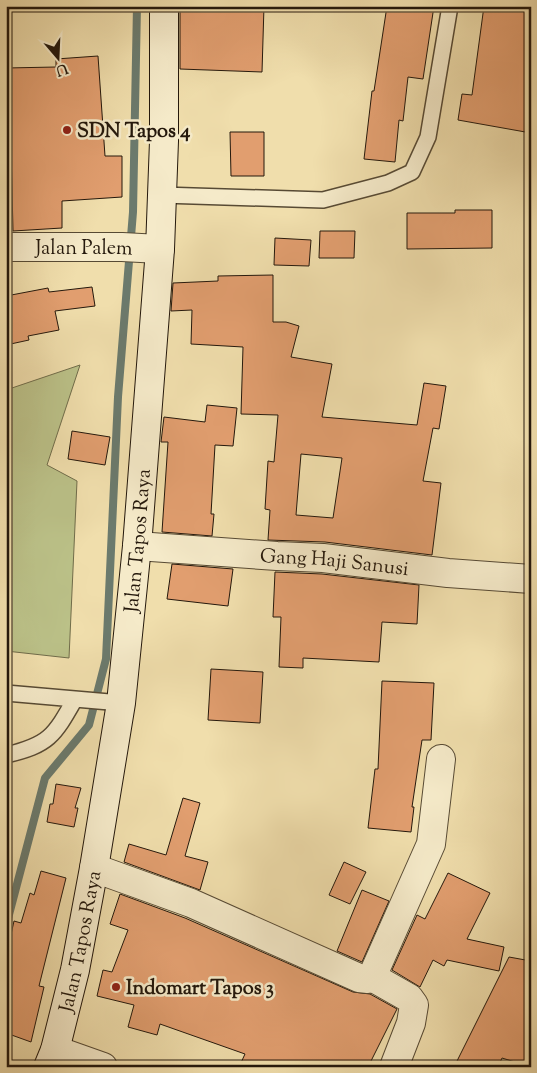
<svg xmlns="http://www.w3.org/2000/svg" width="537" height="1073" font-family="'Sorts Mill Goudy',serif">
	<rect width="100%" height="100%" fill="#f0deac"/>
	<filter id="stains"><feTurbulence type="fractalNoise" baseFrequency=".004" numOctaves="4"/><feColorMatrix values="0 0 0 0 .2 0 0 0 0 .09 0 0 0 0 .02 0 0 0 .5 -.17"/></filter>
	<radialGradient id="worn" r=".72"><stop offset=".6" stop-color="#630" stop-opacity="0"/><stop offset="1" stop-color="#630" stop-opacity=".3"/></radialGradient>
	<!-- green -->
	<path fill="#bbc188" stroke="#706c4a" d="M 80,365 L 47,465 L 77,481 L 69,658 L 6,651 L 6,390 Z"/>
	<g fill="none" stroke-linecap="round" stroke-linejoin="round">
		<!-- stream -->
		<path stroke="#6b7a6d" stroke-width="8" d="M 6,926 L 45,778 L 89,725 L 106,659 L 118,397 L 133,212 L 137,6"/>
	</g>
	<!-- building -->
	<path fill="#e19e6f" stroke="#24180c" fill-rule="evenodd" d="M 180,6 L 264,6 L 262,72 L 180,69 Z
		M 387,6 L 434,6 L 423,79 L 408,77 L 403,121 L 399,120 L 395,162 L 364,159 L 372,91 L 374,91 Z
		M 484,6 L 531,6 L 531,133 L 458,120 L 462,94 L 472,95 Z
		M 98,56 L 105,156 L 122,156 L 122,197 L 62,201 L 62,228 L 13,231 L 11,149 L 6,149 L 6,68 L 56,67 L 56,59 Z
		M 230,132 L 264,132 L 264,176 L 231,176 Z
		M 455,210 L 492,210 L 492,248 L 407,249 L 407,213 L 455,213 Z
		M 320,231 L 355,231 L 354,258 L 319,258 Z
		M 275,238 L 311,240 L 309,266 L 274,265 Z
		M 273,275 L 273,322 L 286,322 L 299,326 L 291,357 L 332,364 L 322,417 L 417,425 L 424,383 L 446,386 L 439,429 L 433,428 L 423,481 L 441,483 L 432,555 L 325,542 L 268,540 L 270,510 L 265,509 L 268,461 L 274,462 L 278,415 L 241,414 L 243,347 L 191,344 L 192,310 L 171,311 L 173,283 L 218,281 L 218,276 ZM 301,454 L 342,458 L 333,518 L 296,515 Z
		M 92,287 L 95,306 L 55,311 L 59,330 L 28,336 L 29,340 L 6,345 L 6,296 L 48,288 L 49,292 Z
		M 207,405 L 237,408 L 233,446 L 215,445 L 211,514 L 214,514 L 212,536 L 162,532 L 168,442 L 161,442 L 164,417 L 205,422 Z
		M 72,431 L 110,437 L 105,465 L 68,459 Z
		M 172,564 L 233,569 L 228,606 L 167,599 Z
		M 275,572 L 322,574 L 419,585 L 417,624 L 382,622 L 379,662 L 303,658 L 303,668 L 279,667 L 281,617 L 273,617 Z
		M 211,669 L 263,672 L 260,723 L 208,720 Z
		M 382,681 L 434,683 L 431,740 L 422,740 L 412,807 L 414,807 L 411,832 L 368,828 L 375,769 L 378,769 Z
		M 56,784 L 81,788 L 75,808 L 78,808 L 74,827 L 47,822 L 50,804 L 53,804 Z
		M 183,798 L 200,803 L 185,856 L 208,862 L 200,890 L 124,862 L 129,844 L 166,855 Z
		M 344,862 L 366,872 L 350,904 L 329,895 Z
		M 41,871 L 66,878 L 39,986 L 44,987 L 31,1042 L 6,1033 L 6,957 L 14,921 L 21,923 L 30,893 L 34,895 Z
		M 448,873 L 490,893 L 467,939 L 504,947 L 499,971 L 447,960 L 444,966 L 433,960 L 420,987 L 392,970 L 417,915 L 425,919 Z
		M 362,890 L 389,901 L 362,962 L 337,951 Z
		M 120,894 L 185,918 L 353,992 L 370,994 L 397,1009 L 368,1067 L 239,1067 L 245,1054 L 160,1024 L 157,1035 L 128,1027 L 134,1005 L 97,996 L 103,970 L 112,972 L 128,930 L 110,924 Z
		M 509,957 L 531,961 L 531,1067 L 502,1058 L 498,1067 L 454,1067 Z"/>
	<g fill="none" stroke-linecap="round" stroke-linejoin="round">
		<!-- lane casing -->
		<g stroke="#574a34" stroke-width="18">
			<path id="lane" d="M 162,195 L 323,200 L 388,183 L 412,172 L 428,137 L 450,6
				M 6,693 L 121,703
				M 6,755 C 49,745 54,736 75,699"/>
		</g>
		<!-- street casing -->
		<g stroke="#574a34" stroke-width="30">
			<g id="street">
				<path id="s1" d="M 6,247 L 122,247 L 160,249"/>
				<path id="s2" d="M 137,546 L 277,556 L 323,558 L 448,573 L 531,579"/>
				<path d="M 94,868 L 191,903 L 359,978 L 368,979 L 372,977 L 431,844 L 441,759"/>
				<path d="M 372,977 L 409,998 L 414,1005 L 411,1023 L 394,1067"/>
				<path d="M 55,1050 L 103,1067"/>
			</g>
		</g>
		<!-- secondary casing -->
		<g stroke="#24180c" stroke-width="30">
			<g id="secondary">
				<path id="s3" d="M 48,1067 L 55,1050 L 75,970 L 94,868 L 121,703 L 137,546 L 160,249 L 164,141 L 164,6"/>
			</g>
		</g>
		<!-- lane -->
		<use href="#lane" stroke="#f5eac9" stroke-width="15"/>
		<!-- street -->
		<use href="#street" stroke="#f5eac9" stroke-width="28"/>
		<!-- secondary -->
		<use href="#secondary" stroke="#f5eac9" stroke-width="28"/>
	</g>
	<!-- markers -->
	<g fill="#8f2418" stroke="#f5eac9" stroke-width="2">
		<circle cx="67" cy="130" r="5"/>
		<circle cx="116" cy="987" r="5"/>
	</g>
	<g text-anchor="middle" stroke-width="5" stroke-linejoin="round" paint-order="stroke">
		<!-- poi labels -->
		<g font-size="20" font-weight="bold" fill="#24180c" stroke="#f5eac9" text-anchor="start">
			<text x="77" y="137">SDN Tapos 4</text>
			<text x="126" y="994">Indomart Tapos 3</text>
		</g>
		<!-- street labels -->
		<g font-size="20" fill="#24180c" stroke="#f5eac9">
			<text dy="7" stroke="none"><textPath href="#s1" startOffset="78">Jalan Palem</textPath></text>
			<text dy="7" stroke="none"><textPath href="#s3" startOffset="535">Jalan Tapos Raya</textPath></text>
			<text dy="7" stroke="none"><textPath href="#s2" startOffset="198">Gang Haji Sanusi</textPath></text>
			<text dy="7" stroke="none"><textPath href="#s3" startOffset="130">Jalan Tapos Raya</textPath></text>
		</g>
	</g>
	<!-- margin -->
	<rect width="537" height="1073" fill="none" stroke="#f0deac" stroke-width="25"/>
	<rect x="8" y="8" width="522" height="1058" fill="none" stroke="#24180c" stroke-width="2.5"/>
	<rect x="12" y="12" width="512" height="1048" fill="none" stroke="#24180c"/>
	<!-- north arrow -->
	<g transform="translate(58 58) rotate(161)" stroke="#f5eac9" stroke-width="4" paint-order="stroke">
	<path d="M0-4L9 19L0 12L-9 19Z" fill="#24180c"/>
	<text y="-8" font-size="14" font-weight="bold" text-anchor="middle" fill="#24180c">U</text>
	</g>
	<rect width="100%" height="100%" filter="url(#stains)"/>
	<rect width="100%" height="100%" fill="url(#worn)"/>
</svg>
